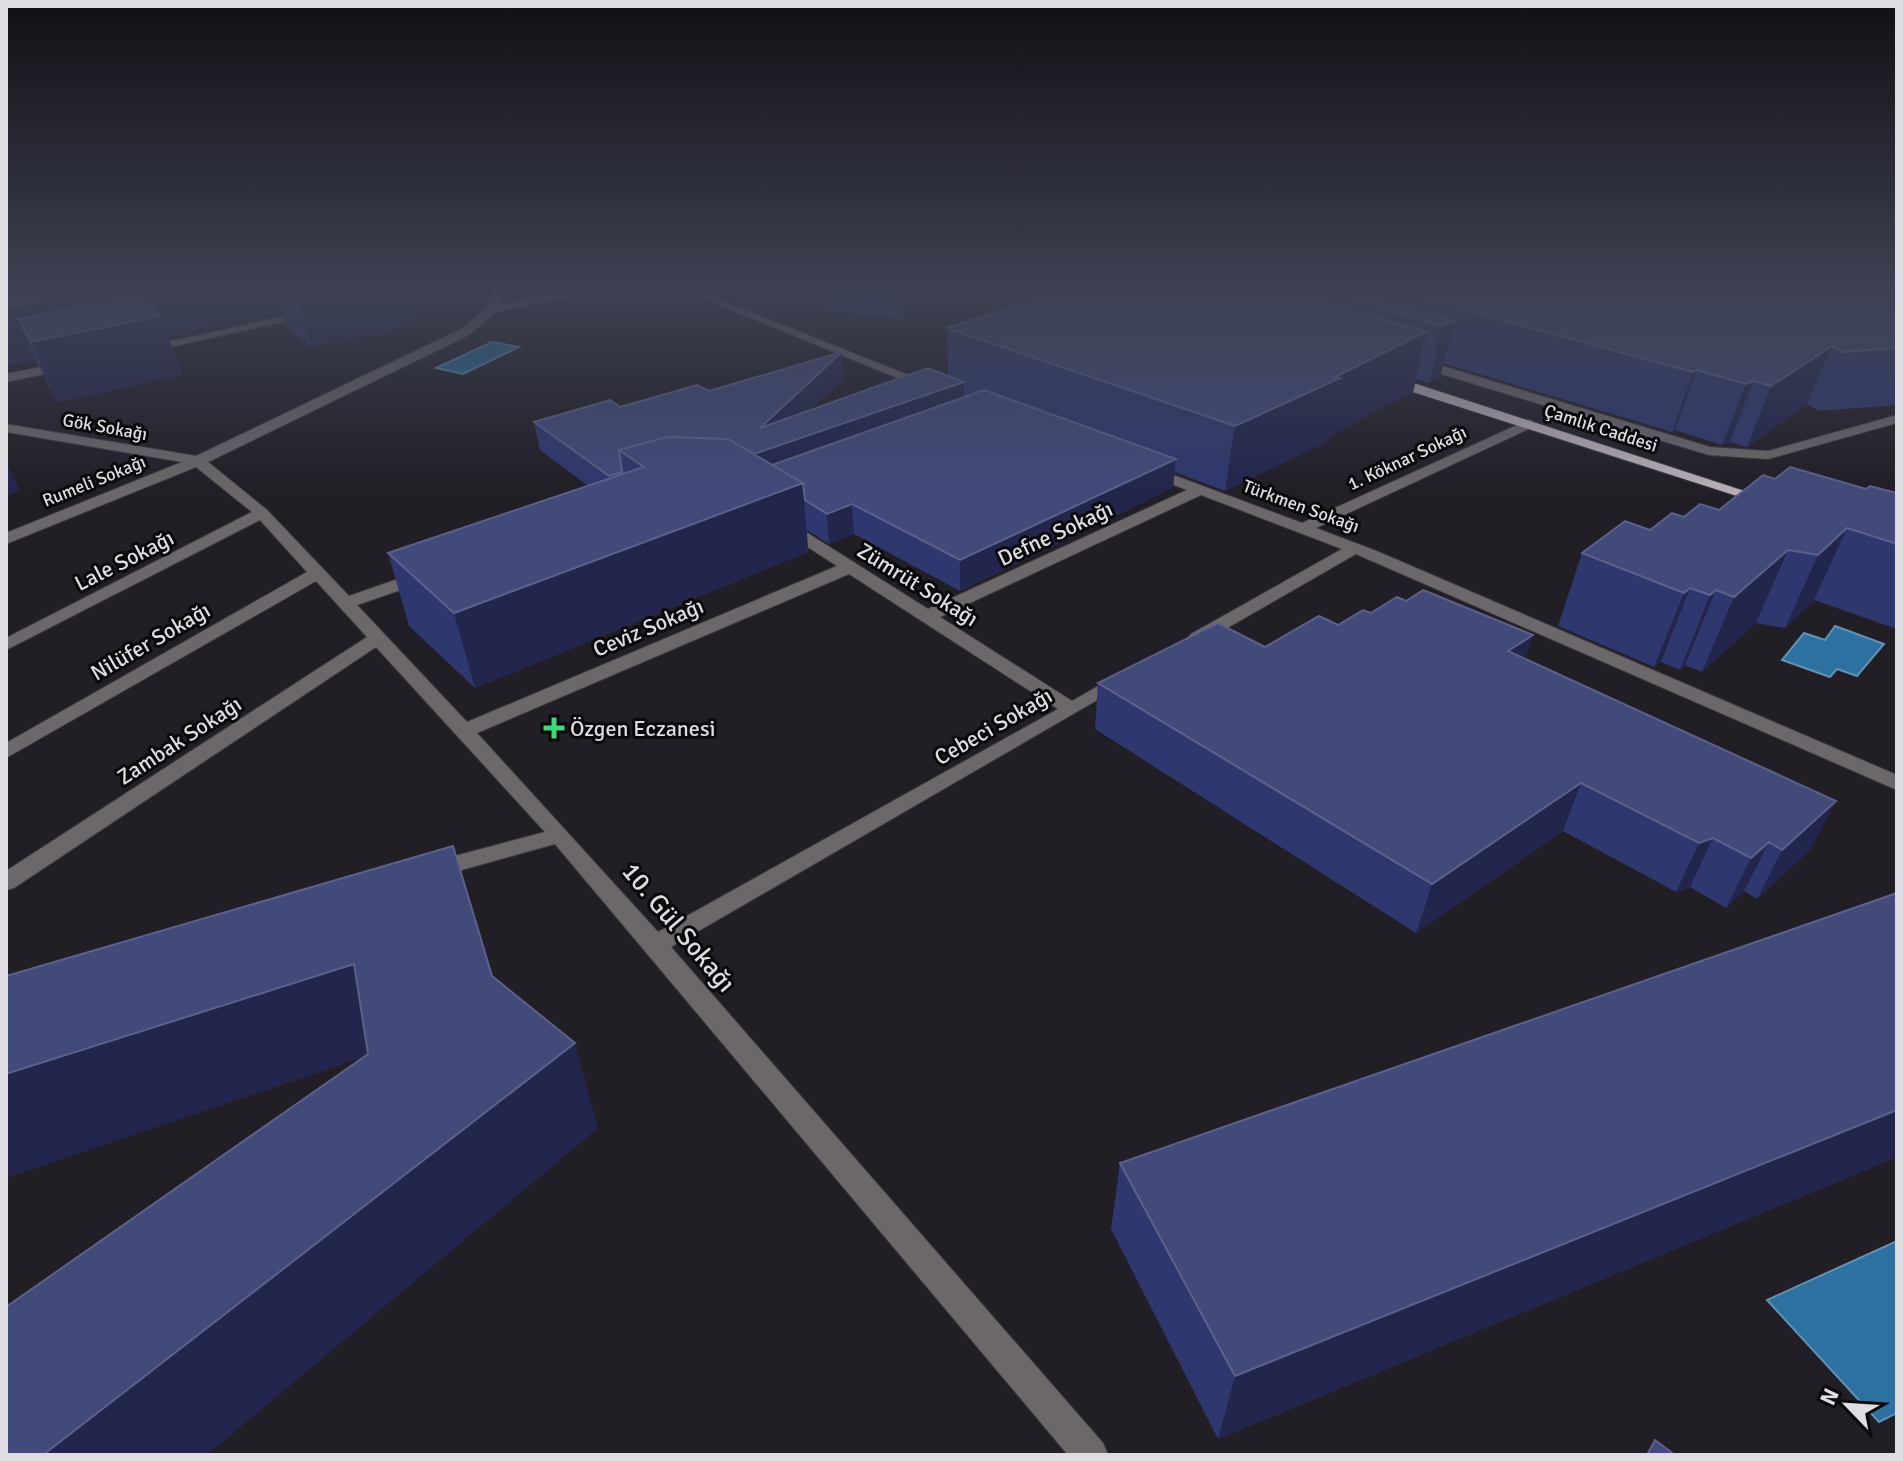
<svg xmlns="http://www.w3.org/2000/svg" width="1903" height="1461" font-family="Signika,sans-serif">
	<rect width="100%" height="100%" fill="#211e26"/>
	<!-- water -->
	<path fill="#2c71a0" stroke="#6291b4" stroke-width="2" d="M 492,342 L 519,347 L 463,374 L 436,368 Z
		M 1835,626 L 1884,644 L 1857,676 L 1837,669 L 1830,677 L 1782,660 L 1804,633 L 1825,640 Z
		M 1897,1241 L 1897,1413 L 1879,1422 L 1767,1300 Z"/>
	<g fill="none" stroke-linecap="round" stroke-linejoin="round">
		<!-- minor casing -->
		<g stroke="#3c3940" stroke-width="2">
			<path id="minor" d="M 419,288 L 438,288 L 382,302 L 376,299 Z
				M 494,288 L 504,288 L 499,304 L 588,288 L 610,288 L 496,312 L 469,335 L 208,462 L 267,510 L 349,596 L 415,573 L 427,573 L 429,577 L 427,581 L 357,605 L 467,722 L 837,566 L 778,528 L 778,522 L 790,522 L 928,609 L 1187,490 L 1142,473 L 1142,467 L 1152,467 L 1302,523 L 1528,420 L 1533,421 L 1533,427 L 1316,528 L 1379,552 L 1897,775 L 1897,790 L 1356,554 L 1203,642 L 1191,642 L 1188,638 L 1191,634 L 1342,549 L 1201,495 L 940,617 L 1072,701 L 1114,677 L 1128,677 L 1130,681 L 671,947 L 1103,1443 L 1108,1455 L 1068,1455 L 555,844 L 433,878 L 425,876 L 422,870 L 425,864 L 545,832 L 376,647 L 14,888 L 6,890 L 6,871 L 367,637 L 316,581 L 6,758 L 6,743 L 307,572 L 260,520 L 6,650 L 6,638 L 252,512 L 196,467 L 6,544 L 6,533 L 182,462 L 6,432 L 6,424 L 196,456 L 461,329 L 487,308 ZM 849,574 L 1058,709 L 658,932 L 477,733 Z
				M 677,288 L 691,288 L 933,385 L 922,388 Z
				M 311,310 L 317,313 L 315,315 L 143,353 L 137,349 Z
				M 1411,359 L 1419,359 L 1710,447 L 1768,451 L 1897,415 L 1897,423 L 1768,459 L 1709,455 L 1411,365 Z
				M 65,362 L 69,363 L 69,369 L 6,382 L 6,374 Z"/>
		</g>
		<!-- major casing -->
		<g stroke="#3c3940" stroke-width="2">
			<path id="major" d="M 1385,377 L 1395,377 L 1775,501 L 1767,506 L 1762,504 L 1385,383 Z"/>
		</g>
		<!-- minor -->
		<use href="#minor" fill="#6b676a" fill-rule="evenodd"/>
		<!-- major -->
		<use href="#major" fill="#b8afb6" fill-rule="evenodd"/>
	</g>
	<!-- wall -->
	<path fill="#2f386e" d="M 6,288 L 407,288 L 416,325 L 312,348 L 285,324 L 282,313 L 167,335 L 182,375 L 57,402 L 38,364 L 35,360 L 6,366 Z
		M 819,288 L 936,288 L 903,319 L 821,310 Z
		M 1069,288 L 1897,288 L 1897,405 L 1818,411 L 1807,404 L 1747,447 L 1730,442 L 1722,445 L 1675,430 L 1672,432 L 1443,363 L 1440,377 L 1429,383 L 1416,379 L 1413,392 L 1329,436 L 1328,441 L 1225,491 L 1174,472 L 1173,488 L 960,591 L 854,534 L 829,544 L 807,530 L 808,552 L 475,688 L 409,626 L 388,553 L 588,486 L 540,450 L 534,422 L 709,391 L 842,352 L 843,378 L 810,410 L 948,376 L 947,328 Z
		M 1775,479 L 1897,493 L 1897,629 L 1814,600 L 1785,628 L 1756,623 L 1702,672 L 1685,665 L 1680,670 L 1661,662 L 1654,667 L 1558,626 L 1582,553 L 1650,530 L 1684,517 L 1719,510 Z
		M 1371,613 L 1525,659 L 1810,850 L 1757,899 L 1744,891 L 1726,908 L 1690,887 L 1676,892 L 1563,831 L 1416,933 L 1095,729 L 1098,683 L 1265,647 L 1338,625 Z
		M 1897,893 L 1897,1157 L 1218,1439 L 1111,1229 L 1120,1163 Z"/>
	<!-- shaded-wall -->
	<path fill="#22264c" d="M 6,288 L 89,288 L 95,305 L 114,326 L 98,288 L 274,288 L 282,313 L 167,335 L 182,375 L 57,402 L 31,342 L 18,320 L 38,364 L 37,364 L 10,303 L 35,360 L 6,366 Z
		M 314,288 L 407,288 L 416,325 L 312,348 L 294,292 Z
		M 903,288 L 936,288 L 903,319 Z
		M 1454,321 L 1440,377 L 1429,383 L 1442,326 Z
		M 1426,332 L 1413,392 L 1329,436 L 1328,441 L 1225,491 L 1235,426 Z
		M 1832,346 L 1807,404 L 1747,447 L 1771,386 Z
		M 842,352 L 843,378 L 770,449 L 964,382 L 964,409 L 738,490 L 760,428 Z
		M 1697,370 L 1675,430 L 1672,432 L 1693,372 Z
		M 1753,381 L 1730,442 L 1722,445 L 1746,384 Z
		M 1176,459 L 1173,488 L 960,591 L 960,560 Z
		M 6,461 L 20,490 L 6,497 Z
		M 803,483 L 808,552 L 475,688 L 454,613 Z
		M 852,504 L 854,534 L 829,544 L 827,514 Z
		M 1847,528 L 1814,600 L 1785,628 L 1818,555 Z
		M 1788,550 L 1756,623 L 1702,672 L 1734,597 Z
		M 1690,588 L 1661,662 L 1654,667 L 1684,593 Z
		M 1716,590 L 1685,665 L 1680,670 L 1710,595 Z
		M 1533,635 L 1518,680 L 1508,651 Z
		M 1581,783 L 1563,831 L 1416,933 L 1432,884 Z
		M 1836,801 L 1810,850 L 1757,899 L 1782,850 Z
		M 1713,838 L 1690,887 L 1676,892 L 1699,843 Z
		M 1769,842 L 1744,891 L 1726,908 L 1751,858 Z
		M 354,964 L 388,1049 L 6,1178 L 6,1074 Z
		M 575,1043 L 598,1128 L 207,1455 L 43,1455 Z
		M 1897,1110 L 1897,1157 L 1218,1439 L 1235,1376 Z"/>
	<!-- building -->
	<path fill="#424a7a" stroke="#5b618a" stroke-width="2" d="M 6,288 L 78,288 L 82,294 L 12,307 L 10,303 L 6,304 Z
		M 98,288 L 114,288 L 100,290 Z
		M 290,288 L 314,288 L 294,292 Z
		M 1069,288 L 1275,288 L 1426,332 L 1335,377 L 1340,378 L 1235,426 L 947,328 Z
		M 1308,288 L 1333,288 L 1454,321 L 1442,326 Z
		M 1383,288 L 1897,288 L 1897,348 L 1843,352 L 1832,346 L 1771,386 L 1753,381 L 1746,384 L 1697,370 L 1693,372 Z
		M 142,294 L 160,316 L 31,342 L 18,319 Z
		M 842,352 L 760,428 L 928,368 L 964,382 L 754,454 L 728,439 L 667,437 L 619,450 L 622,472 L 609,476 L 534,422 L 610,400 L 620,407 L 697,385 L 709,391 Z
		M 984,390 L 1176,459 L 960,560 L 852,504 L 827,514 L 805,500 L 803,483 L 772,465 Z
		M 667,437 L 728,439 L 803,483 L 454,613 L 388,553 L 644,467 L 619,450 Z
		M 1790,467 L 1866,489 L 1870,486 L 1897,493 L 1897,544 L 1847,528 L 1818,555 L 1788,550 L 1734,597 L 1716,590 L 1710,595 L 1690,588 L 1684,593 L 1582,553 L 1625,521 L 1650,530 L 1672,513 L 1684,517 L 1700,504 L 1719,510 L 1763,475 L 1775,479 Z
		M 1423,590 L 1533,635 L 1508,651 L 1836,801 L 1782,850 L 1769,842 L 1751,858 L 1713,838 L 1699,843 L 1581,783 L 1432,884 L 1098,683 L 1218,623 L 1265,647 L 1319,616 L 1338,625 L 1363,610 L 1371,613 L 1397,597 L 1406,601 Z
		M 453,846 L 492,976 L 575,1043 L 43,1455 L 6,1455 L 6,1307 L 368,1054 L 354,964 L 6,1074 L 6,976 Z
		M 1897,893 L 1897,1110 L 1235,1376 L 1120,1163 Z
		M 1655,1440 L 1675,1455 L 1647,1455 Z"/>
	<!-- sky -->
	<linearGradient id="sky" x2="0" y2="1"><stop stop-color="#121015"/><stop offset="0.59" stop-color="#3d4152"/><stop offset="1" stop-color="#3d4152" stop-opacity="0"/></linearGradient>
	<rect width="1903" height="492" fill="url(#sky)"/>
	<!-- markers -->
	<path fill="#42d77b" stroke="#0a090c" stroke-width="3" d="M550 716h8v8h8v8h-8v8h-8v-8h-8v-8h8z"/>
	<g text-anchor="middle" stroke-width="6" stroke-linejoin="round" paint-order="stroke">
		<!-- far-street labels -->
		<g font-size="18" fill="#dfdce2" stroke="#0a090c">
			<text transform="translate(105 427) rotate(10)" y="6">Gök Sokağı</text>
			<text transform="translate(1601 428) rotate(18)" y="6">Çamlık Caddesi</text>
			<text transform="translate(1407 458) rotate(-25)" y="6">1. Köknar Sokağı</text>
			<text transform="translate(94 481) rotate(-22)" y="6">Rumeli Sokağı</text>
			<text transform="translate(1301 506) rotate(20)" y="6">Türkmen Sokağı</text>
		</g>
		<!-- street labels -->
		<g font-size="22" fill="#dfdce2" stroke="#0a090c">
			<text transform="translate(1055 533) rotate(-25)" y="8">Defne Sokağı</text>
			<text transform="translate(124 560) rotate(-27)" y="8">Lale Sokağı</text>
			<text transform="translate(918 584) rotate(32)" y="8">Zümrüt Sokağı</text>
			<text transform="translate(648 627) rotate(-23)" y="8">Ceviz Sokağı</text>
			<text transform="translate(150 641) rotate(-30)" y="8">Nilüfer Sokağı</text>
			<text transform="translate(993 726) rotate(-30)" y="8">Cebeci Sokağı</text>
			<text transform="translate(179 740) rotate(-33)" y="8">Zambak Sokağı</text>
		</g>
		<!-- poi labels -->
		<g font-size="22" fill="#dfdce2" stroke="#0a090c" text-anchor="start">
			<text x="570" y="736">Özgen Eczanesi</text>
		</g>
		<!-- near-street labels -->
		<g font-size="26" fill="#dfdce2" stroke="#0a090c">
			<text transform="translate(679 927) rotate(50)" y="9">10. Gül Sokağı</text>
		</g>
	</g>
	<!-- border -->
	<rect width="1903" height="1461" fill="none" stroke="#dfdce2" stroke-width="16"/>
	<!-- north arrow -->
	<g transform="translate(1847 1405) rotate(295)" stroke="#0a090c" stroke-width="6" paint-order="stroke">
	<path d="M0-6L14 30L0 20L-14 30Z" fill="#dfdce2"/>
	<text y="-12" font-size="22" font-weight="bold" text-anchor="middle" fill="#dfdce2">N</text>
	</g>
</svg>
